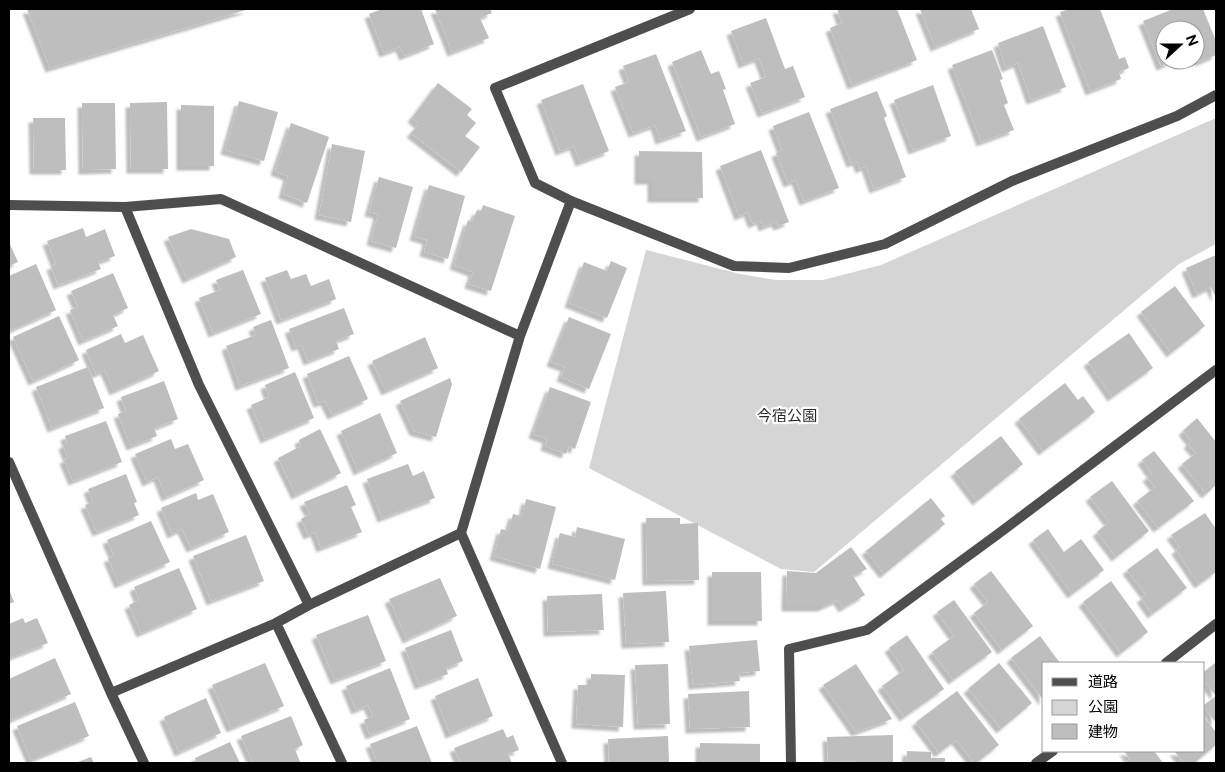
<svg xmlns="http://www.w3.org/2000/svg" width="1225" height="772" font-family="'Public Sans','Noto Sans JP',sans-serif">
	<defs>
		<filter id="shadow"><feDropShadow dx="-4.5" dy="4.5" stdDeviation="1" flood-color="#0004"/></filter>
	</defs>
	<rect width="100%" height="100%" fill="#fff"/>
	<!-- green -->
	<path fill="#d5d5d5" d="M 1216,118 L 1216,244 L 1179,264 L 814,572 L 781,569 L 589,468 L 646,250 L 740,274 L 776,280 L 823,280 L 881,265 Z"/>
	<!-- building -->
	<path fill="#bebebe" filter="url(#shadow)" d="M 27,9 L 249,9 L 50,68 Z
		M 382,9 L 421,9 L 434,44 L 404,56 L 400,47 L 384,53 L 369,14 Z
		M 435,9 L 490,9 L 492,13 L 480,18 L 489,38 L 452,52 Z
		M 837,9 L 897,9 L 917,60 L 852,85 L 830,28 L 842,23 Z
		M 920,9 L 971,9 L 979,29 L 935,47 Z
		M 1070,9 L 1100,9 L 1119,59 L 1125,57 L 1129,68 L 1119,72 L 1121,79 L 1090,91 L 1060,12 Z
		M 1173,9 L 1203,9 L 1216,41 L 1216,55 L 1199,62 L 1195,53 L 1195,30 L 1165,30 L 1165,60 L 1175,60 L 1161,66 L 1143,21 Z
		M 766,18 L 785,69 L 793,66 L 805,97 L 762,113 L 750,83 L 766,77 L 759,58 L 743,64 L 731,31 Z
		M 1043,26 L 1066,87 L 1031,100 L 1018,63 L 1006,68 L 998,43 Z
		M 701,50 L 711,74 L 719,71 L 726,89 L 723,90 L 735,124 L 701,137 L 672,62 Z
		M 992,50 L 1003,79 L 1000,80 L 1008,103 L 1004,105 L 1014,130 L 981,142 L 952,65 Z
		M 656,54 L 686,131 L 660,140 L 655,125 L 633,133 L 615,87 L 629,82 L 623,66 Z
		M 438,83 L 472,109 L 467,115 L 476,123 L 465,136 L 480,147 L 461,172 L 411,133 L 419,124 L 412,118 Z
		M 583,84 L 609,151 L 580,162 L 574,146 L 560,151 L 541,100 Z
		M 933,85 L 951,136 L 913,150 L 894,100 Z
		M 877,91 L 887,116 L 884,118 L 906,177 L 874,189 L 866,166 L 860,169 L 857,161 L 851,163 L 830,109 Z
		M 239,101 L 278,112 L 264,161 L 225,150 Z
		M 167,102 L 168,169 L 131,169 L 130,103 Z
		M 82,103 L 115,103 L 116,169 L 83,170 Z
		M 181,105 L 214,106 L 214,166 L 181,166 Z
		M 809,112 L 839,188 L 804,201 L 796,180 L 788,183 L 776,153 L 782,150 L 773,126 Z
		M 33,118 L 65,118 L 66,170 L 34,170 Z
		M 291,123 L 329,137 L 307,203 L 283,194 L 288,176 L 275,171 Z
		M 332,144 L 365,151 L 351,222 L 319,215 Z
		M 761,150 L 789,222 L 778,226 L 776,222 L 763,227 L 761,220 L 753,224 L 748,212 L 739,216 L 720,166 Z
		M 639,151 L 702,152 L 703,198 L 652,198 L 652,180 L 639,180 Z
		M 379,177 L 413,187 L 396,248 L 371,241 L 378,214 L 369,212 Z
		M 429,185 L 465,196 L 448,259 L 424,252 L 427,240 L 414,236 Z
		M 483,205 L 515,216 L 491,291 L 469,284 L 473,272 L 454,265 L 468,220 L 472,222 L 477,210 L 481,211 Z
		M 83,228 L 86,237 L 105,229 L 115,256 L 98,262 L 101,269 L 58,285 L 51,266 L 56,264 L 47,241 Z
		M 191,229 L 229,239 L 236,257 L 187,279 L 168,237 Z
		M 9,242 L 18,262 L 9,266 Z
		M 1216,255 L 1216,298 L 1211,287 L 1197,294 L 1186,268 Z
		M 611,261 L 627,268 L 607,318 L 569,303 L 584,262 L 607,271 Z
		M 36,264 L 56,310 L 9,331 L 9,276 Z
		M 243,270 L 261,314 L 213,333 L 199,298 L 220,290 L 216,280 Z
		M 287,270 L 291,279 L 306,274 L 311,286 L 329,279 L 336,299 L 281,320 L 265,278 Z
		M 113,273 L 128,308 L 113,315 L 118,326 L 83,341 L 70,310 L 78,307 L 71,291 Z
		M 1175,286 L 1205,326 L 1171,353 L 1141,312 Z
		M 344,308 L 354,334 L 336,341 L 339,349 L 308,361 L 302,345 L 296,347 L 289,329 Z
		M 59,316 L 79,360 L 33,381 L 13,337 Z
		M 569,317 L 611,334 L 589,389 L 561,377 L 565,367 L 551,362 Z
		M 271,320 L 289,368 L 240,386 L 226,346 L 256,335 L 253,327 Z
		M 1129,333 L 1153,368 L 1112,397 L 1088,362 Z
		M 121,334 L 125,343 L 143,335 L 159,371 L 114,391 L 105,370 L 96,374 L 86,350 Z
		M 425,337 L 438,368 L 386,391 L 372,361 Z
		M 349,356 L 368,399 L 332,415 L 325,401 L 318,403 L 307,374 Z
		M 88,367 L 104,408 L 52,428 L 36,387 Z
		M 295,372 L 314,418 L 265,439 L 251,405 L 269,397 L 265,385 Z
		M 450,378 L 452,384 L 436,437 L 414,431 L 400,401 Z
		M 164,381 L 178,419 L 154,428 L 157,436 L 131,446 L 118,414 L 126,411 L 121,397 Z
		M 1065,383 L 1078,400 L 1083,396 L 1095,412 L 1043,451 L 1019,419 Z
		M 550,387 L 591,402 L 575,449 L 569,446 L 566,454 L 545,446 L 547,439 L 533,434 Z
		M 380,413 L 397,453 L 358,471 L 341,431 Z
		M 1197,418 L 1216,442 L 1216,485 L 1206,494 L 1182,464 L 1196,453 L 1188,444 L 1191,441 L 1183,431 Z
		M 106,421 L 122,462 L 73,481 L 64,459 L 68,458 L 63,445 L 67,443 L 65,436 Z
		M 320,429 L 341,473 L 296,495 L 278,458 L 301,446 L 299,440 Z
		M 1001,436 L 1023,464 L 977,501 L 955,472 Z
		M 171,439 L 175,449 L 188,444 L 204,480 L 166,497 L 158,477 L 147,482 L 135,454 Z
		M 1154,451 L 1194,501 L 1158,528 L 1137,501 L 1155,487 L 1147,477 L 1152,474 L 1142,460 Z
		M 408,464 L 413,476 L 424,471 L 435,498 L 382,518 L 367,479 Z
		M 126,474 L 137,502 L 134,503 L 139,515 L 97,532 L 85,505 L 93,502 L 88,489 Z
		M 1112,481 L 1149,531 L 1116,557 L 1097,532 L 1109,522 L 1090,497 Z
		M 347,485 L 356,505 L 351,507 L 362,532 L 321,548 L 315,532 L 308,535 L 301,519 L 310,514 L 304,502 Z
		M 196,493 L 198,500 L 213,494 L 229,532 L 191,548 L 182,529 L 172,534 L 161,508 Z
		M 931,498 L 945,516 L 941,519 L 945,524 L 884,574 L 866,551 Z
		M 526,499 L 556,507 L 540,569 L 494,556 L 501,529 L 508,531 L 513,514 L 522,516 Z
		M 1205,513 L 1216,529 L 1216,572 L 1199,584 L 1176,550 L 1180,547 L 1171,535 Z
		M 646,518 L 680,518 L 680,524 L 698,523 L 699,580 L 647,581 Z
		M 151,521 L 170,562 L 119,584 L 108,558 L 114,556 L 107,540 Z
		M 577,527 L 625,539 L 615,580 L 552,564 L 560,533 L 575,537 Z
		M 1048,529 L 1064,552 L 1081,539 L 1104,570 L 1072,594 L 1033,540 Z
		M 246,535 L 264,581 L 211,601 L 193,556 Z
		M 851,547 L 867,569 L 853,576 L 865,595 L 843,608 L 838,600 L 822,607 L 786,607 L 787,571 L 816,573 Z
		M 1157,548 L 1187,588 L 1152,614 L 1141,598 L 1146,595 L 1127,570 Z
		M 179,568 L 197,609 L 141,633 L 129,605 L 139,600 L 134,587 Z
		M 991,571 L 1033,626 L 1002,650 L 974,613 L 988,602 L 974,584 Z
		M 712,572 L 761,572 L 762,621 L 712,621 Z
		M 440,578 L 457,616 L 407,639 L 389,599 Z
		M 1111,581 L 1148,632 L 1121,653 L 1083,602 Z
		M 9,589 L 14,602 L 9,604 Z
		M 666,591 L 669,642 L 626,644 L 623,593 Z
		M 602,594 L 604,630 L 548,632 L 547,596 Z
		M 954,600 L 992,652 L 953,680 L 932,652 L 954,636 L 937,612 Z
		M 368,615 L 386,661 L 335,680 L 316,635 Z
		M 23,618 L 25,623 L 37,618 L 48,643 L 9,658 L 9,624 Z
		M 451,630 L 463,661 L 446,668 L 448,674 L 419,685 L 405,648 Z
		M 907,635 L 944,689 L 904,717 L 882,686 L 904,670 L 889,648 Z
		M 1040,636 L 1060,663 L 1044,663 L 1044,701 L 1011,658 Z
		M 757,640 L 760,671 L 739,673 L 740,681 L 693,685 L 689,646 Z
		M 55,658 L 71,694 L 11,720 L 9,716 L 9,679 Z
		M 1216,662 L 1216,723 L 1204,707 L 1204,705 L 1216,696 L 1204,681 L 1204,672 Z
		M 265,663 L 284,706 L 231,728 L 212,685 Z
		M 999,663 L 1032,703 L 1001,729 L 968,689 Z
		M 668,664 L 670,724 L 638,725 L 635,665 Z
		M 856,664 L 892,719 L 856,732 L 823,685 Z
		M 390,668 L 410,719 L 370,735 L 364,720 L 373,716 L 368,705 L 356,710 L 346,686 Z
		M 591,674 L 625,675 L 623,727 L 576,724 L 578,685 L 591,685 Z
		M 478,678 L 493,716 L 450,734 L 435,696 Z
		M 749,691 L 750,727 L 690,729 L 688,694 Z
		M 957,691 L 999,745 L 976,763 L 974,763 L 956,740 L 939,753 L 916,722 Z
		M 206,698 L 221,733 L 179,752 L 164,717 Z
		M 75,702 L 89,736 L 31,760 L 17,726 Z
		M 291,716 L 303,745 L 295,749 L 300,762 L 298,763 L 253,763 L 241,736 Z
		M 1204,717 L 1216,732 L 1216,745 L 1194,763 L 1184,763 L 1174,751 L 1204,751 Z
		M 417,726 L 432,763 L 378,763 L 370,744 Z
		M 503,729 L 507,738 L 513,735 L 519,750 L 508,754 L 512,763 L 460,763 L 454,748 Z
		M 893,735 L 893,763 L 856,763 L 856,761 L 828,762 L 827,737 Z
		M 668,736 L 669,763 L 609,763 L 608,739 Z
		M 230,742 L 240,763 L 197,763 L 195,758 Z
		M 700,743 L 760,744 L 760,763 L 700,763 Z
		M 907,751 L 931,752 L 931,758 L 945,758 L 945,763 L 906,763 Z
		M 1124,751 L 1154,751 L 1163,763 L 1124,763 L 1130,759 Z
		M 91,757 L 94,763 L 75,763 Z"/>
	<g fill="none" stroke-linecap="round" stroke-linejoin="round">
		<!-- street -->
		<path stroke="#4e4e4e" stroke-width="10" d="M 690,9 L 495,88 L 535,183 L 571,201 L 734,266 L 789,268 L 885,244 L 1012,181 L 1177,116 L 1216,95
			M 9,205 L 125,207 L 221,199 L 520,336
			M 125,207 L 199,385 L 309,605
			M 9,462 L 111,693 L 276,623 L 309,605 L 461,533 L 520,336 L 571,201
			M 461,533 L 562,763
			M 276,623 L 342,763
			M 1166,663 L 1216,624
			M 111,693 L 144,763
			M 791,763 L 789,649 L 867,630 L 998,534 L 1216,370
			M 1036,763 L 1053,751"/>
	</g>
	<g text-anchor="middle" stroke-width="4.5" stroke-linejoin="round" paint-order="stroke">
		<!-- park labels -->
		<g font-size="15" fill="#2c2c2c" stroke="#fff">
			<text x="787" y="421">今宿公園</text>
		</g>
	</g>
	<!-- border -->
	<rect width="1225" height="772" fill="none" stroke="#000000" stroke-width="20"/>
	<!-- legend -->
	<rect x="1042" y="662" width="162" height="90" fill="#ffffff" stroke="#999999"/>
	<rect x="1052" y="678" width="25" height="8" fill="#4e4e4e" stroke="#999999"/>
	<text x="1088" y="687" font-size="15" fill="#000000">道路</text>
	<rect x="1052" y="700" width="25" height="15" fill="#d5d5d5" stroke="#999999"/>
	<text x="1088" y="712" font-size="15" fill="#000000">公園</text>
	<rect x="1052" y="724" width="25" height="15" fill="#bebebe" stroke="#999999"/>
	<text x="1088" y="737" font-size="15" fill="#000000">建物</text>
	<!-- north arrow -->
	<g transform="translate(1180 45) rotate(69)"><circle r="24" fill="#ffffff" stroke="#999999"/>
	<path d="M0-4L9 19L0 12L-9 19Z" fill="#000000"/>
	<text y="-8" font-size="14" font-weight="bold" text-anchor="middle" fill="#000000">N</text>
	</g>
</svg>
